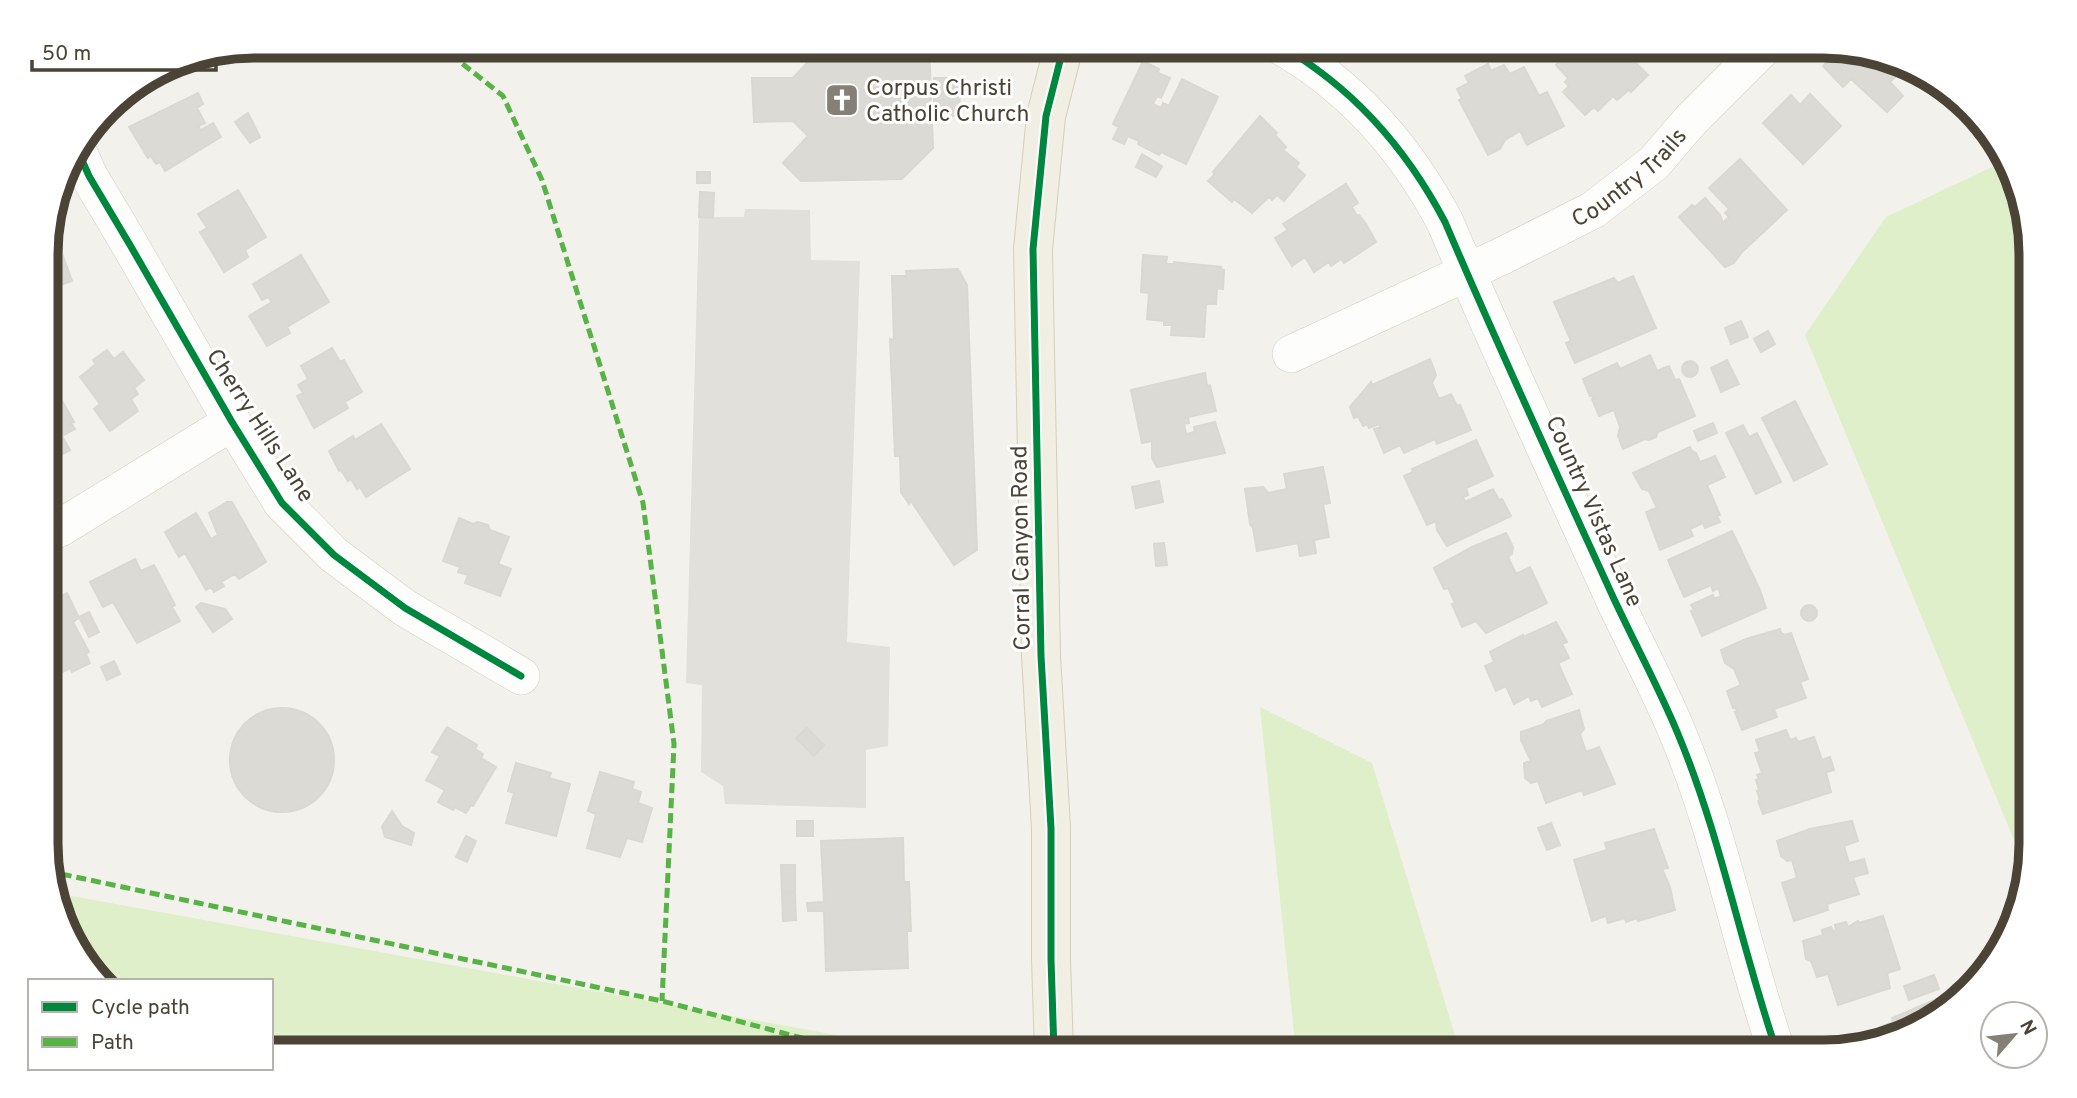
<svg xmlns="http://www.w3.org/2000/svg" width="2077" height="1098" font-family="Overpass,sans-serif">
	<rect width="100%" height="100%" fill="#f2f1eb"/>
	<!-- green -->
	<path fill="#deefc9" d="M 2005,161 L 2030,227 L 2031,844 L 2026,869 L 1805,335 L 1886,217 Z
		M 1260,707 L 1372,763 L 1460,1052 L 1296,1052 Z
		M 55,893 L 930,1052 L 271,1052 L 271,981 L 105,981 L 81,960 Z"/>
	<!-- parking -->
	<path fill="#e1e0da" d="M 745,209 L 810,210 L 811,260 L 860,261 L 847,642 L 890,647 L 888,746 L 866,750 L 866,808 L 725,804 L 723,786 L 701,772 L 702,685 L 686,683 L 699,217 L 744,217 Z"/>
	<!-- building -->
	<path fill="#dcdad4" stroke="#dad8d1" stroke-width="2" d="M 788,45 L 929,45 L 933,148 L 902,179 L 801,181 L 783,163 L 808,136 L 793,121 L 754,122 L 752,78 L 793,78 L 807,63 Z
		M 1618,45 L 1648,75 L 1631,92 L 1629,90 L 1617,100 L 1613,96 L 1598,111 L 1594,107 L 1585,115 L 1563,92 L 1569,86 L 1565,82 L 1568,78 L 1556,65 L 1576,45 Z
		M 1668,45 L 1687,45 L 1677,55 Z
		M 1840,49 L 1907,65 L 1890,82 L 1903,96 L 1887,112 L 1851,79 L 1843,87 L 1823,66 Z
		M 1143,61 L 1159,69 L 1158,73 L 1170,78 L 1161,98 L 1157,96 L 1153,104 L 1161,108 L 1163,103 L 1169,106 L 1182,79 L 1218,97 L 1186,164 L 1161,152 L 1159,155 L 1138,144 L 1139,141 L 1128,136 L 1124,144 L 1113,139 L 1119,127 L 1113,124 Z
		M 1488,64 L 1491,71 L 1504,65 L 1510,74 L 1524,67 L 1539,96 L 1547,92 L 1564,126 L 1527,145 L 1520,131 L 1505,140 L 1500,149 L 1488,155 L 1459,100 L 1462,99 L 1457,89 L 1469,83 L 1465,76 Z
		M 934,78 L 959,78 L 960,116 L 934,116 Z
		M 198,93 L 203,104 L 197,108 L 205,123 L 198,126 L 201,130 L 213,123 L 221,137 L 165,171 L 160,162 L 156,164 L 151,156 L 148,158 L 129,127 Z
		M 1810,94 L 1841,126 L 1803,164 L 1763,123 L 1791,95 L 1800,105 Z
		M 248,113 L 260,137 L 250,143 L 235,122 Z
		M 1260,116 L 1277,133 L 1275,135 L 1286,147 L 1283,150 L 1299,163 L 1296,167 L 1305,175 L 1284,201 L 1277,195 L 1272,200 L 1269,197 L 1252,213 L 1234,199 L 1232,202 L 1208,181 L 1215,174 L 1213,172 Z
		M 1142,154 L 1162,166 L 1156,177 L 1136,167 Z
		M 1740,159 L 1787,210 L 1742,252 L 1734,263 L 1725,267 L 1679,217 L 1692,205 L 1695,207 L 1705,198 L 1720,215 L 1723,223 L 1729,217 L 1725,213 L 1729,209 L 1709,188 Z
		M 697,172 L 710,172 L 710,183 L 697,183 Z
		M 1346,184 L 1358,203 L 1352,207 L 1357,216 L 1359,215 L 1366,224 L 1376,242 L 1344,263 L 1341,259 L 1331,266 L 1329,262 L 1314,272 L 1305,257 L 1292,266 L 1275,238 L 1288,230 L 1283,224 Z
		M 238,190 L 266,237 L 245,250 L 248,257 L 224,272 L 200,232 L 207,228 L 198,214 Z
		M 700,192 L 714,193 L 713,218 L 699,217 Z
		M 46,239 L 51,248 L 59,245 L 72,281 L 46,290 Z
		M 301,255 L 329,302 L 287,327 L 290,333 L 267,346 L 249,316 L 272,302 L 268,297 L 262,300 L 253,284 Z
		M 1143,255 L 1167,257 L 1166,264 L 1174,264 L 1174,262 L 1221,267 L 1221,269 L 1224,270 L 1223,289 L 1217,288 L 1216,304 L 1206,304 L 1204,337 L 1171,335 L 1172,325 L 1164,325 L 1164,321 L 1147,319 L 1149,293 L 1141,292 Z
		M 958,269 L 967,285 L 977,550 L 954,565 L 911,501 L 909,504 L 901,492 L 900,456 L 895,456 L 890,339 L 894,340 L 892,276 L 907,276 L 906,271 Z
		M 1633,276 L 1656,328 L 1575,363 L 1566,343 L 1571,341 L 1554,302 L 1614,278 L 1618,283 Z
		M 1741,321 L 1748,337 L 1731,344 L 1725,328 Z
		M 1768,331 L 1775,344 L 1761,352 L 1754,339 Z
		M 332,348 L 340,362 L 344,360 L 362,392 L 345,402 L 348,408 L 314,428 L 297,396 L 303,393 L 298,385 L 308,379 L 301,366 Z
		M 107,350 L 114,359 L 123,352 L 144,380 L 134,388 L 138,394 L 131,399 L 138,411 L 110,431 L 94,409 L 100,404 L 80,377 L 96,364 L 93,360 Z
		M 1650,355 L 1657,371 L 1669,366 L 1675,380 L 1679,379 L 1695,416 L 1658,432 L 1656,437 L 1649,440 L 1645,439 L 1623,449 L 1618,436 L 1620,427 L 1614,410 L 1599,416 L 1592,399 L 1594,399 L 1592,395 L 1590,396 L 1583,379 L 1617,363 L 1620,369 Z
		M 1430,359 L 1436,375 L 1432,383 L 1439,399 L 1451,394 L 1457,406 L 1460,405 L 1471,430 L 1437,444 L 1435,439 L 1404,453 L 1400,445 L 1384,453 L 1374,429 L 1381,427 L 1379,424 L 1369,428 L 1367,424 L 1363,426 L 1358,416 L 1354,418 L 1350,407 L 1371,382 L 1372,385 Z
		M 1727,360 L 1739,384 L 1721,392 L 1711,368 Z
		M1682 369a8 8 0 1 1 16 0a8 8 0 1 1-16 0Z
		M 1205,373 L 1207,386 L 1210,385 L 1216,411 L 1188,417 L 1189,423 L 1184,424 L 1186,434 L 1195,432 L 1194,427 L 1215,422 L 1225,453 L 1157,467 L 1152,458 L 1152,441 L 1142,443 L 1131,390 Z
		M 51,381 L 74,422 L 71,423 L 75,429 L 62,436 L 70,450 L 46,463 L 46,384 Z
		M 1795,401 L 1827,464 L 1794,481 L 1762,418 Z
		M 1713,423 L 1717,433 L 1698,441 L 1694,431 Z
		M 381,424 L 410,469 L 366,497 L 360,487 L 357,489 L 351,479 L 348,481 L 341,470 L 339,471 L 329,451 L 353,436 L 355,440 Z
		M 1743,425 L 1749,437 L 1757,433 L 1781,482 L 1756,494 L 1726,433 Z
		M 1476,440 L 1493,476 L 1466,488 L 1468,495 L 1463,497 L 1465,502 L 1493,489 L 1499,500 L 1502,499 L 1511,516 L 1447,546 L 1437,530 L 1436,521 L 1427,525 L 1404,476 L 1413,472 L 1412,469 Z
		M 1690,447 L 1692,451 L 1696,453 L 1699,460 L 1698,463 L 1715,456 L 1725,477 L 1707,485 L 1720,515 L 1717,516 L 1720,522 L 1705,528 L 1703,523 L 1690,529 L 1693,536 L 1660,550 L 1646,512 L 1657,508 L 1649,491 L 1642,489 L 1633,473 Z
		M 1323,467 L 1330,503 L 1323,504 L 1329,537 L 1314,540 L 1316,553 L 1300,556 L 1298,543 L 1257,551 L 1253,528 L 1250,524 L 1245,489 L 1263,487 L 1268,493 L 1287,489 L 1284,474 Z
		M 1159,481 L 1163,502 L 1136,508 L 1132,487 Z
		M 227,502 L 232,502 L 266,562 L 239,579 L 235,574 L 221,582 L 224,586 L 214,592 L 211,587 L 206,590 L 185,553 L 179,557 L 165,532 L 196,513 L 211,539 L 218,535 L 209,513 Z
		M 459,518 L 473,524 L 478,522 L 488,525 L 490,530 L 509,537 L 498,564 L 511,569 L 500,596 L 465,583 L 468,575 L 458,572 L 460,567 L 443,561 Z
		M 1732,531 L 1760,590 L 1766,608 L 1702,636 L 1691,611 L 1694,610 L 1691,605 L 1713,595 L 1714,599 L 1721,596 L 1718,588 L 1713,591 L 1711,585 L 1684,597 L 1668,560 Z
		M 1506,533 L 1513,547 L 1512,554 L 1508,557 L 1516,574 L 1530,567 L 1547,603 L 1486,633 L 1476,621 L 1462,627 L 1452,604 L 1455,603 L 1448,588 L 1444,589 L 1434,568 L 1472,547 Z
		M 1164,543 L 1167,565 L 1156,566 L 1154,544 Z
		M 135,559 L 141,571 L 154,565 L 175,605 L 172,607 L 180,621 L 137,643 L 113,602 L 103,607 L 90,582 Z
		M 67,593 L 79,618 L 73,622 L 89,652 L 86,654 L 90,663 L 72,672 L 70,668 L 57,675 L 51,663 L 47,666 L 47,603 Z
		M 201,603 L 225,609 L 232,619 L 213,632 L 196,607 Z
		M1801 613a8 8 0 1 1 16 0a8 8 0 1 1-16 0Z
		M 89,612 L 99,632 L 89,637 L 79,617 Z
		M 1556,622 L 1567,642 L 1562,644 L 1569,658 L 1558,663 L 1572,694 L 1542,707 L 1538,698 L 1531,701 L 1529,696 L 1514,704 L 1506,686 L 1496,691 L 1485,666 L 1494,662 L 1490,652 L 1523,635 L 1523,637 Z
		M 1780,629 L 1781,633 L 1785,635 L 1791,633 L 1808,679 L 1800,682 L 1806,698 L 1774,709 L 1777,717 L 1742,730 L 1735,712 L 1737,712 L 1735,707 L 1733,708 L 1727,691 L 1741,685 L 1734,669 L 1725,663 L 1721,650 L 1746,639 Z
		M 114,661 L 120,674 L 107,680 L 101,667 Z
		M230 760a52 52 0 1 1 104 0a52 52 0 1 1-104 0Z
		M 1579,710 L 1584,729 L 1580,734 L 1586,752 L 1599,747 L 1615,784 L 1584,795 L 1582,790 L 1546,803 L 1538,781 L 1531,783 L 1525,778 L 1524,763 L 1531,761 L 1521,740 L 1521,732 L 1544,724 L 1546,721 Z
		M 447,727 L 477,745 L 475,749 L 483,754 L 481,758 L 496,767 L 473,806 L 471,805 L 466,813 L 455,807 L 453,810 L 438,802 L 445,790 L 426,780 L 440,756 L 432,752 Z
		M 807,728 L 824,745 L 814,756 L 796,738 Z
		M 1786,730 L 1790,740 L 1796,738 L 1798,742 L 1814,737 L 1822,760 L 1830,757 L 1834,770 L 1826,772 L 1831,792 L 1763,814 L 1758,801 L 1760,800 L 1757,791 L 1759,790 L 1756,780 L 1759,779 L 1757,775 L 1762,773 L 1755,753 L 1760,752 L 1756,740 Z
		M 516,763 L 551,773 L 549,778 L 570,784 L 556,836 L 506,823 L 514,793 L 508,791 Z
		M 600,772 L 634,782 L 632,789 L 641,792 L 638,803 L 652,808 L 642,842 L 627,838 L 620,857 L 587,848 L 596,814 L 588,811 Z
		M 392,811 L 402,826 L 414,833 L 411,845 L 385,837 L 382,827 Z
		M 797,821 L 813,821 L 813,836 L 797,836 Z
		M 1852,821 L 1858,841 L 1844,846 L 1849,863 L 1864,859 L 1868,873 L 1853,877 L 1859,894 L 1827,904 L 1828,910 L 1794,921 L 1782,883 L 1797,878 L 1792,860 L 1787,861 L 1781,856 L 1777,841 L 1810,829 Z
		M 1551,823 L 1560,845 L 1547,850 L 1538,828 Z
		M 1654,829 L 1668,868 L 1662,869 L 1670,887 L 1675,910 L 1638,921 L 1637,918 L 1626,922 L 1625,918 L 1608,923 L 1606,916 L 1592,921 L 1574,860 L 1607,850 L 1605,843 Z
		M 466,836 L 476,841 L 467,862 L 456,857 Z
		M 903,838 L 904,882 L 909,882 L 911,931 L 907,931 L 908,968 L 826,971 L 824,911 L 808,911 L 807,903 L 824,902 L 821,841 Z
		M 781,865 L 795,865 L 795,892 L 782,893 Z
		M 782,893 L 795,893 L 796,920 L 783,921 Z
		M 1883,916 L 1900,969 L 1887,973 L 1890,988 L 1838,1005 L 1828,974 L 1817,977 L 1811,961 L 1806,959 L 1803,941 L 1823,935 L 1822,930 L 1831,927 L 1833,931 L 1836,930 L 1835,925 L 1846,922 L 1848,927 L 1858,921 L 1859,923 Z
		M 1934,975 L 1939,989 L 1909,1000 L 1904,986 Z
		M 1939,998 L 1945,1010 L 1938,1018 L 1855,1046 L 1852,1039 L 1893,1022 L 1892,1018 Z"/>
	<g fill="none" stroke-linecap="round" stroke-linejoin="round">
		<!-- minor casing -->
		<g stroke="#d0cec9" stroke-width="38">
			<g id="minor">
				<path d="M 1279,45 C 1353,87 1406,148 1445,222 C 1499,349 1557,474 1614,599 C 1635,644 1659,688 1678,734 C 1721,837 1741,947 1777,1052"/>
				<path d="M 77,149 L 89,176 L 130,245 L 232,422 L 282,503 L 334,555 L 405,608 L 521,676"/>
				<path id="s1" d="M 1291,354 L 1502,256 L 1593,210 L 1654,163 L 1690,121 L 1766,45"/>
				<path d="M 47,534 L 60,528 L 232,422"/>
			</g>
		</g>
		<!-- major casing -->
		<g stroke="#d6ceb7" stroke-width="40">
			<path id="major" d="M 1054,1052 L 1051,959 L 1051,828 L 1041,656 L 1033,249 L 1046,116 L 1064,45"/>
		</g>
		<!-- minor -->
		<use href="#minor" stroke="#fdfdfc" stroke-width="37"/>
		<!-- major -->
		<use href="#major" stroke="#f1eee4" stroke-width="38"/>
		<!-- quiet -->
		<path stroke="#57b346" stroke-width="5" stroke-dasharray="10 5" stroke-linecap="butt" d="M 439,45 L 503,96 L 542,180 L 643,503 L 674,744 L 662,1001
			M 47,871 L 662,1001 L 855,1052"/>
		<!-- cycleway casing -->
		<g stroke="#fff" stroke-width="11">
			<path id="cycleway" d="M 1279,45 C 1353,87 1406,148 1445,222 C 1499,349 1557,474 1614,599 C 1635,644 1659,688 1678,734 C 1721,837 1741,947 1777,1052
				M 77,149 L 89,176 L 130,245 L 232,422 L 282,503 L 334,555 L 405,608 L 521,676
				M 1054,1052 L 1051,959 L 1051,828 L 1041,656 L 1033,249 L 1046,116 L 1064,45"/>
		</g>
		<!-- cycleway -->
		<use href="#cycleway" stroke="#00873e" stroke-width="7"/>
	</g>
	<!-- icons -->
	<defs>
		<g id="church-square" transform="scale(1.75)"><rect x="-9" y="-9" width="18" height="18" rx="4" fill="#858075" stroke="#fff"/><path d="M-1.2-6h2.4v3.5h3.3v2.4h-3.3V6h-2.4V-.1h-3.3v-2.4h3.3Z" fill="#fff"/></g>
	</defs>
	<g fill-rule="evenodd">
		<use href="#church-square" x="842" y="100"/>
	</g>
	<g text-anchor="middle" stroke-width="6" stroke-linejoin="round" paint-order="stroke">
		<!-- poi labels -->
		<g font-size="23" fill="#4a4336" stroke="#fff" text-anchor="start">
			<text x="866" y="95">Corpus Christi<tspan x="866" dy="26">Catholic Church</tspan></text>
		</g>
		<!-- street labels -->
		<g font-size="23" fill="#4a4336" stroke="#fff">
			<text dy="8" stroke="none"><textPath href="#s1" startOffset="383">Country Trails</textPath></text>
			<text transform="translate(261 425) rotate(57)" y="8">Cherry Hills Lane</text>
			<text transform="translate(1595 511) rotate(66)" y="8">Country Vistas Lane</text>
			<text transform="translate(1020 548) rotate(-91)" y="8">Corral Canyon Road</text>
		</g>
	</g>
	<!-- crop -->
	<path d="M0 0H2077V1098H0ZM254 58H1823A196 196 0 0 1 2019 254V844A196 196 0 0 1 1823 1040H254A196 196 0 0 1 58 844V254A196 196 0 0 1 254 58Z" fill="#fff" fill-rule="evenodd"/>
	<path fill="none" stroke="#4a4336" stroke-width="9" d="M254 58H1823A196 196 0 0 1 2019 254V844A196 196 0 0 1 1823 1040H254A196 196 0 0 1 58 844V254A196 196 0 0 1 254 58Z"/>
	<!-- legend -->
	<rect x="28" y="979" width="245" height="91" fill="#ffffff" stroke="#b7b4af" stroke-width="2"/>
	<rect x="42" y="1002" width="35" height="10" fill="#00873e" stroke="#b7b4af" stroke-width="2"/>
	<text x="91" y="1014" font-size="21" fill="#4a4336">Cycle path</text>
	<rect x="42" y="1037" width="35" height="10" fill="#57b346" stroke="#b7b4af" stroke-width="2"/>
	<text x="91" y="1049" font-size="21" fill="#4a4336">Path</text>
	<!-- north arrow -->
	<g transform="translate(2014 1035) rotate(62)"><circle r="33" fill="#ffffff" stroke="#b7b4af" stroke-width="2"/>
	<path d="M0-5L12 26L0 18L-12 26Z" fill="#858075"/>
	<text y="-10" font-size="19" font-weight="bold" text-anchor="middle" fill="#4a4336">N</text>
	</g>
	<!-- scale -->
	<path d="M32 60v10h184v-10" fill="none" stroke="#4a4336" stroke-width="3.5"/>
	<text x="42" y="60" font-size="21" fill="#4a4336" stroke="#ffffff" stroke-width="5" paint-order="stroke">50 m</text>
</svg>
